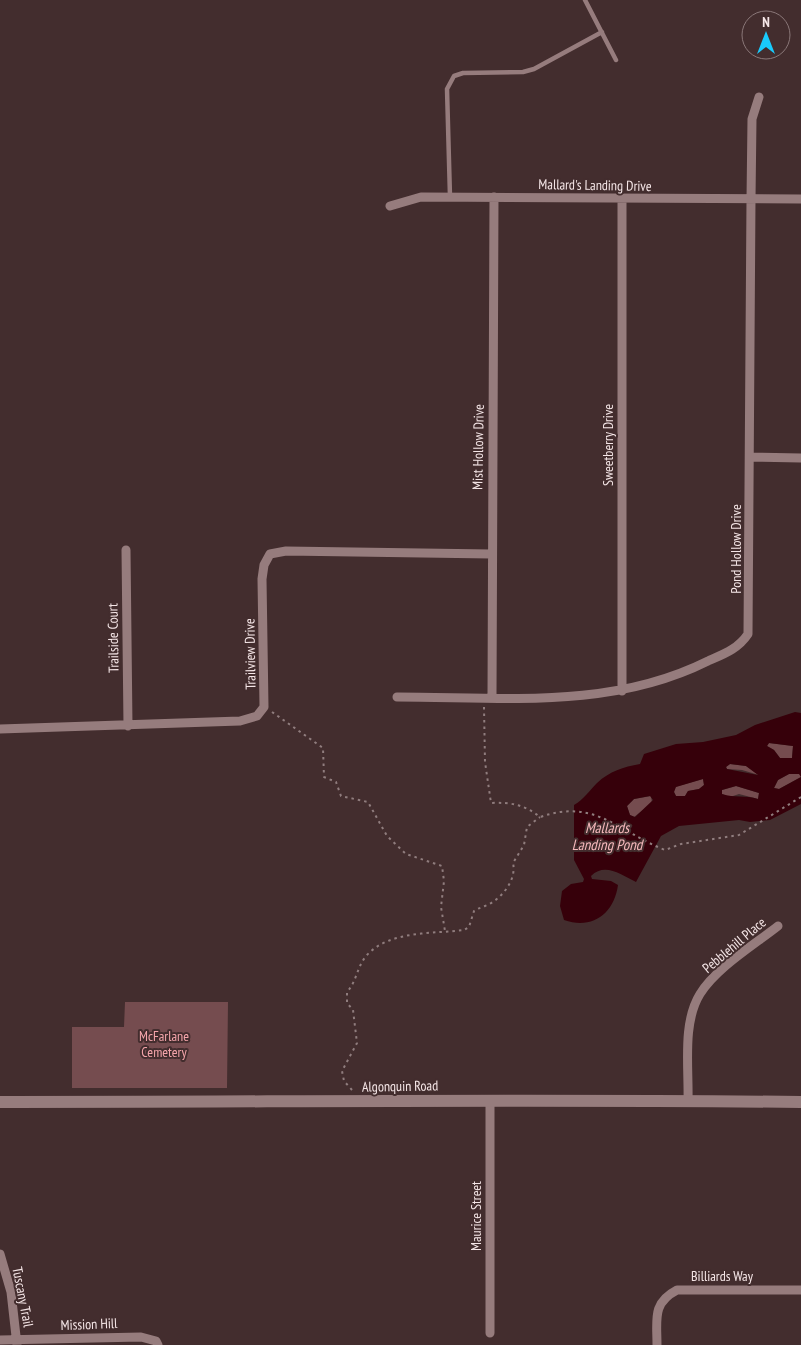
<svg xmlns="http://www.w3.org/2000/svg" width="801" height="1345" font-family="'PT Sans Narrow',sans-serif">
	<rect width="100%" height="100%" fill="#432d2e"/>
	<!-- green -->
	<path fill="#754c4f" d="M 769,743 L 793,746 L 792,758 L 780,758 L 774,750 L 767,746 Z
		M 730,764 L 746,766 L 759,775 L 742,770 L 727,769 L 726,767 Z
		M 789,774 L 800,774 L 801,777 L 779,789 L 774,788 L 778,780 Z
		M 703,779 L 704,785 L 699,789 L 688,791 L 685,796 L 676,796 L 674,792 L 675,787 Z
		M 736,786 L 759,793 L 758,799 L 739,794 L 730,797 L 722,794 L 722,790 Z
		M 651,796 L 652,803 L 634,817 L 630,815 L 627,806 L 634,799 Z
		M 125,1002 L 228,1002 L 227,1088 L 72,1088 L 72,1027 L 124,1027 Z"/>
	<!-- water -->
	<path fill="#36000a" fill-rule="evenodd" d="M 795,712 L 801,713 L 801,804 L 770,820 L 750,822 L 739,820 L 679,826 L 661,836 L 636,882 C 621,875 605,862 591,876 L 592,879 L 611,881 L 618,885 C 614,914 592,930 564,920 L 560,906 L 562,891 L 571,884 L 583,882 L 584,879 L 574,860 L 574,805 C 584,799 589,791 597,783 C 610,771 623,767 640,764 L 644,754 L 676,744 L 703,742 L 736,735 L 755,725 ZM 769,743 L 793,746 L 792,758 L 780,758 L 774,750 L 767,746 ZM 730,764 L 746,766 L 758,775 L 727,769 L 726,767 ZM 789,774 L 799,774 L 801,777 L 779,789 L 774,788 L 778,780 ZM 703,779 L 704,785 L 699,789 L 688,791 L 685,796 L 676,796 L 674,792 L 676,787 ZM 736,786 L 759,793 L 758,799 C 746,795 734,798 722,794 L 722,790 ZM 650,796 L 653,800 L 635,817 L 630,815 L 627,806 L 634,799 Z"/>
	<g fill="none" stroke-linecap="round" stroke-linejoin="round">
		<!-- path -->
		<path stroke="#907d7e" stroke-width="2" stroke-dasharray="2.5 4" stroke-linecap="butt" d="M 484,707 L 485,762 L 491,803 C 511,802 525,805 540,817 C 595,798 617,831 665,850 L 681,844 L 739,835 L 801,797
			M 272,712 L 323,748 L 324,777 L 336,782 L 341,796 L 368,802 L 387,836 L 406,854 L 442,866 L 444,881 L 441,907 L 445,931
			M 352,1090 L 344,1081 L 342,1071 L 357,1043 L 353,1010 L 347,1003 L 347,992 C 357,981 357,966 367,955 C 390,930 434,934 464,930 L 469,927 L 474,911 C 478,908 481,908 485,906 C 501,900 517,880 513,863 L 524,845 L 527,827 L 540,817"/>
		<!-- lane -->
		<path stroke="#967c7d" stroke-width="4.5" d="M 585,0 L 616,60
			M 450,197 L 447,89 L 454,76 L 463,73 L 523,72 L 534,69 L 602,32"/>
		<!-- street -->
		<path stroke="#967c7d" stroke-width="9" d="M 622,199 L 622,691
			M 390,206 L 421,197 L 801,199
			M 750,457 L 801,458
			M 126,550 L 128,726
			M 397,697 C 503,697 610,710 708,661 C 724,654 738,649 748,634 L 751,199 L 752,119 L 759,97
			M 492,697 L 494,197
			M 0,729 L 240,721 L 257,716 L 264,707 L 262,579 L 264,565 L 270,554 L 286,551 L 491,554
			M 688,1101 C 689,1068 682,1023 700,994 C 716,968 754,945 778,926
			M 0,1254 L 11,1292 L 17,1345
			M 490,1333 L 490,1100
			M 0,1340 L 141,1337 L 156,1341 L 158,1345
			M 657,1345 C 657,1319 652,1303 677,1290 L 801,1290"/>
		<!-- secondary -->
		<path stroke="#967c7d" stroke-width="12" d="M 0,1102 C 267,1102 534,1099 801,1102"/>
	</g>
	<g text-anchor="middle" stroke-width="4" stroke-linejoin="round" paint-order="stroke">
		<!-- street labels -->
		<g font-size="14" fill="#f5e6e7" stroke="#432d2e">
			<text transform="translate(595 185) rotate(1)" y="5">Mallard's Landing Drive</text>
			<text transform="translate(608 445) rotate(-90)" y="5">Sweetberry Drive</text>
			<text transform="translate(478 447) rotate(-89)" y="5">Mist Hollow Drive</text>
			<text transform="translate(736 549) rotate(-90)" y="5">Pond Hollow Drive</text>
			<text transform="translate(113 638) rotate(-91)" y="5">Trailside Court</text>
			<text transform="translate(250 654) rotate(-91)" y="5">Trailview Drive</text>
			<text transform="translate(734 945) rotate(-40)" y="5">Pebblehill Place</text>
			<text transform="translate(400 1086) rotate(-1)" y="5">Algonquin Road</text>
			<text transform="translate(476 1216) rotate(-90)" y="5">Maurice Street</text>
			<text x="722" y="1281">Billiards Way</text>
			<text transform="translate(23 1297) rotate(79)" y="5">Tuscany Trail</text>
			<text transform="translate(89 1324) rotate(-2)" y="5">Mission Hill</text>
		</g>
		<!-- park labels -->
		<g font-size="14" fill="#f5a5ab" stroke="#432d2e">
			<text x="164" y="1041">McFarlane<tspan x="164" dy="16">Cemetery</tspan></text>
		</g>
		<!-- water labels -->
		<g font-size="15" font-style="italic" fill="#f5b8bb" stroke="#432d2e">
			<text x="607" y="833">Mallards<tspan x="607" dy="17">Landing Pond</tspan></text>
		</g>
	</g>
	<!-- north arrow -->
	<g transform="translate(766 35)"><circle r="24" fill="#432d2e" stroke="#8a7778"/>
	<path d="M0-4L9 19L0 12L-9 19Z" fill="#19cafc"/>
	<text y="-8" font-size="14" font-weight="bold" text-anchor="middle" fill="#f5e6e7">N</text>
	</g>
</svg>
